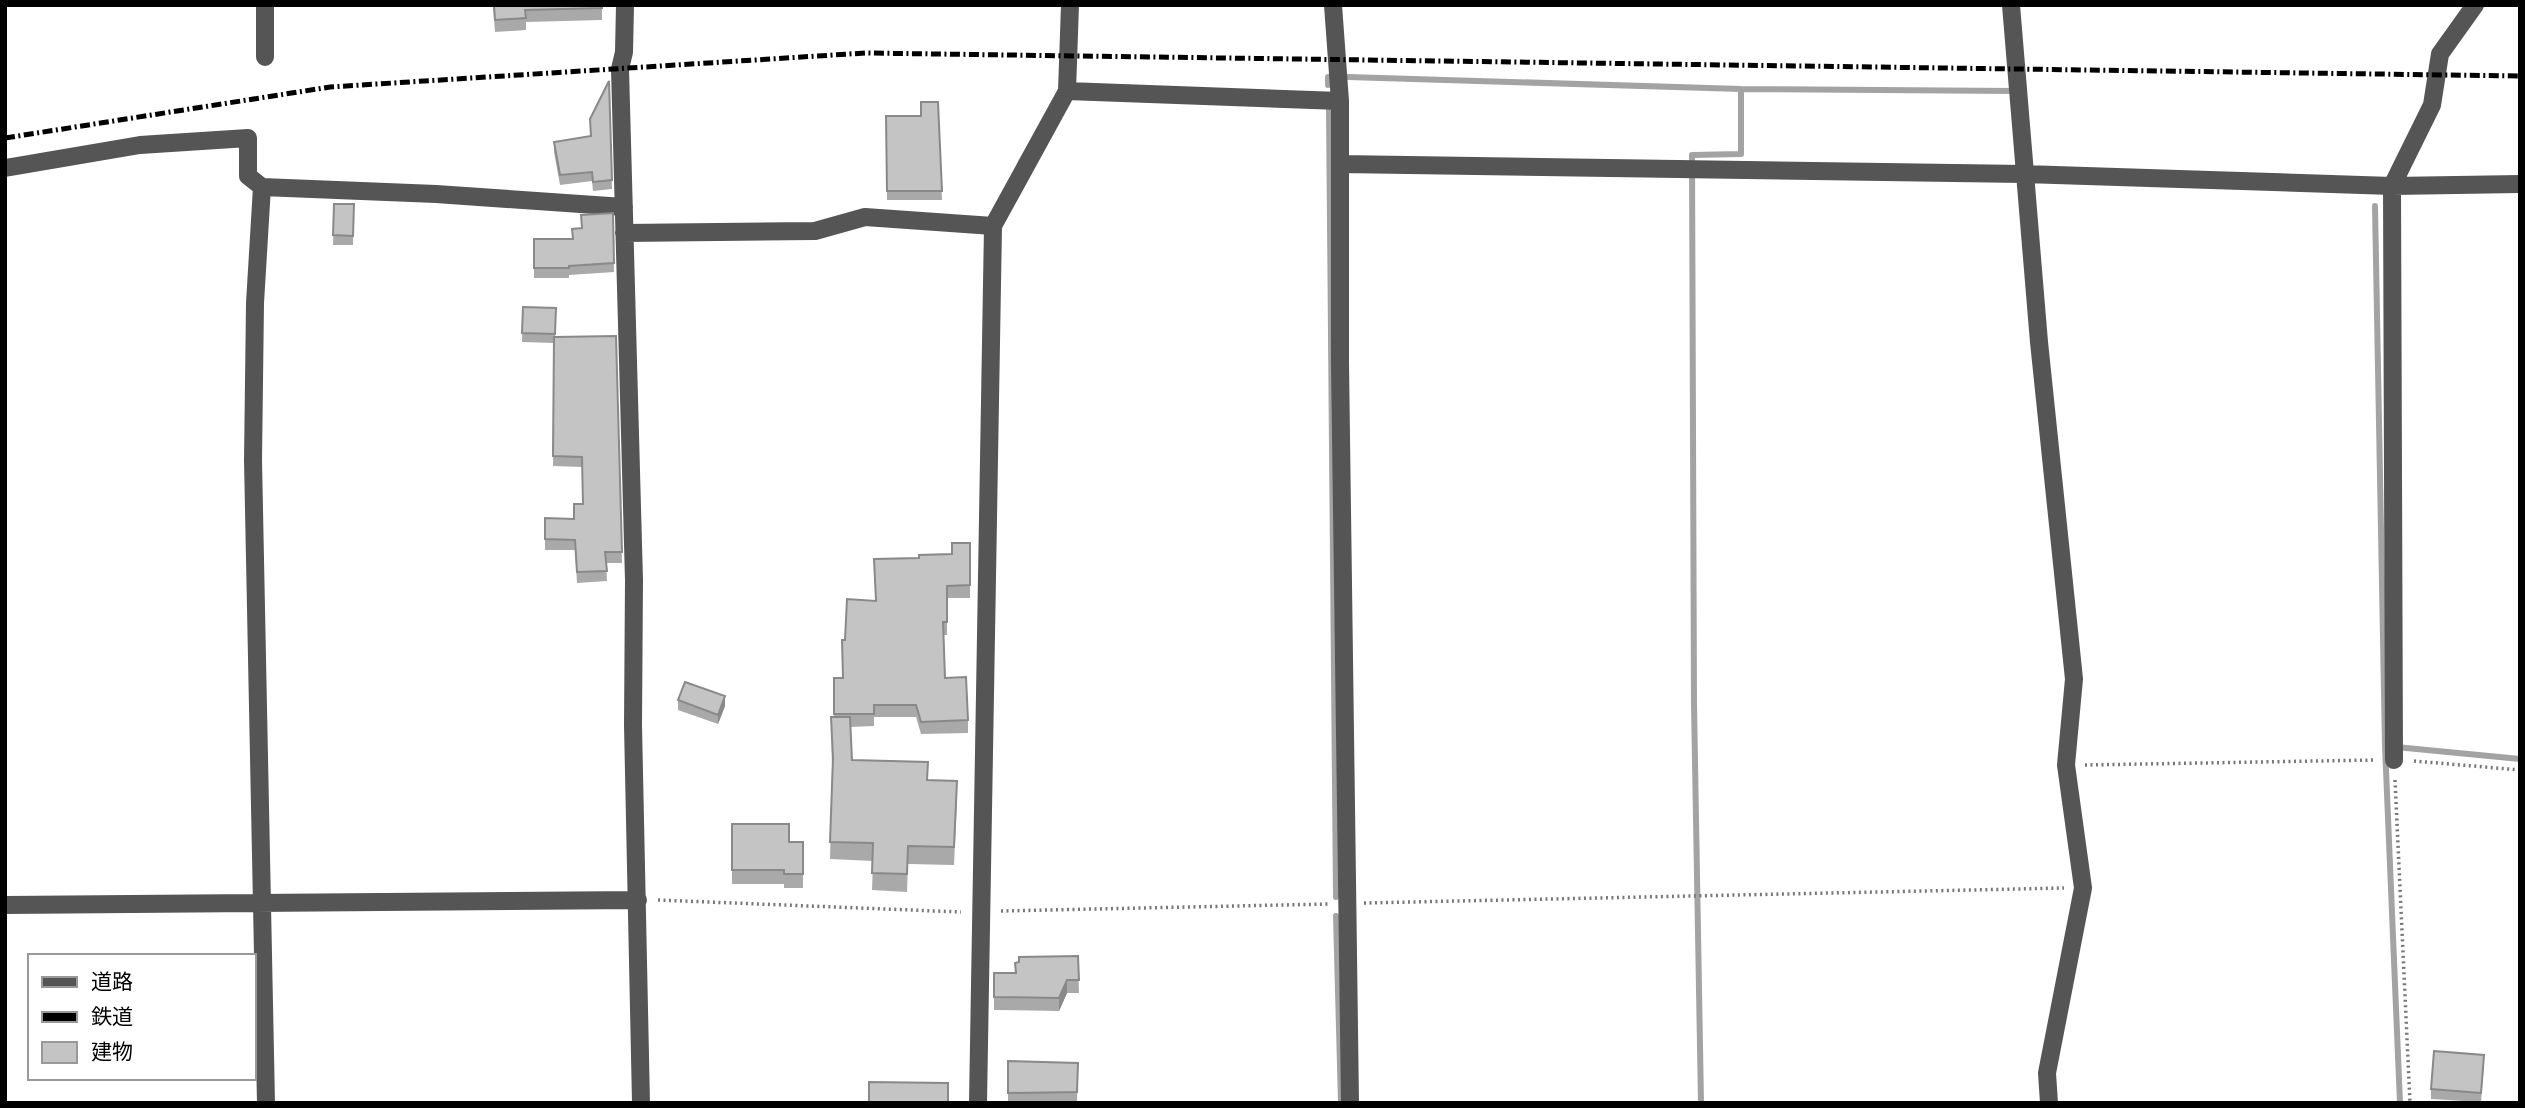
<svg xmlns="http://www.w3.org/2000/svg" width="2525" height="1108" font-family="'Work Sans','Noto Sans JP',sans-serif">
	<rect width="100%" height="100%" fill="#fff"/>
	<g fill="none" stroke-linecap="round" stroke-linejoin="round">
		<!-- stream -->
		<path stroke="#a3a3a3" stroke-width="6" d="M 1348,77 L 1741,89 L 2015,91
			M 1328,85 L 1328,77 L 1331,77
			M 1329,109 L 1336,897
			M 2375,206 L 2385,746 L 2400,1103
			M 2396,747 L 2520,759
			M 1336,916 L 1341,1103
			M 1701,1103 L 1694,704 L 1692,155 L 1741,154 L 1741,89"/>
		<!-- path -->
		<path stroke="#777" stroke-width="3.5" stroke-dasharray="2 3.5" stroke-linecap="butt" d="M 2414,761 L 2520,770
			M 2085,765 L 2375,760
			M 2395,780 L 2410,1103
			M 658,900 L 961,912
			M 1364,903 L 2064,888
			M 1001,911 L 1329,904"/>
		<!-- minor -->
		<path stroke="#555" stroke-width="18" d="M 625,5 L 624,52 L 620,69 L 634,580 L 633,725 L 641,1103
			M 1333,5 L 1340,101 L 1340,362 L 1350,1103
			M 2011,5 L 2039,342 L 2074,679 L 2066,765 L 2083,888 L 2047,1073 L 2049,1103
			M 265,57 L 265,5
			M 1067,91 L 1340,101
			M 1340,164 L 2024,174 L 2392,186 L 2520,184
			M 5,168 L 140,145 L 248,138 L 248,176 L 262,187 L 436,194 L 624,207
			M 262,187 L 255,303 L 253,460 L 266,1103
			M 624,233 L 815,231 L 865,217 L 993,226
			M 2394,760 L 2392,186 L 2432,105 L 2440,54 L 2475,5
			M 5,905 L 638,900
			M 978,1103 L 993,226 L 1067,91 L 1070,5"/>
		<!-- rail -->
		<path stroke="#000" stroke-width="5" stroke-dasharray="10 3.5 2 3.5" stroke-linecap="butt" d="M 5,138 L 330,87 L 865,53 L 2520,76"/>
	</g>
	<!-- wall -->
	<path fill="#a9a9a9" d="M 493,5 L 602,5 L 602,20 L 526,22 L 526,30 L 495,32 Z
		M 609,81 L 612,189 L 593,191 L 592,181 L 560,185 L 554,152 L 554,142 L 590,136 L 590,119 Z
		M 938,102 L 942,200 L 887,200 L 886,116 L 921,116 Z
		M 334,204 L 354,204 L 353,245 L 333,245 Z
		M 613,213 L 614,272 L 569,275 L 569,278 L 534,278 L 534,239 L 573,239 Z
		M 523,307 L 556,308 L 555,337 L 616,336 L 622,563 L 606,563 L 607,581 L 577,583 L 575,550 L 545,550 L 545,518 L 574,519 L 583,504 L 582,467 L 553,466 L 554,343 L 522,342 Z
		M 970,543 L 970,598 L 947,598 L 947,635 L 944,635 L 945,678 L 968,720 L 968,733 L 921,734 L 916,717 L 874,717 L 874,726 L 850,727 L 852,760 L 928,780 L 957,799 L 954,865 L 908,864 L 907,892 L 872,890 L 873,861 L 830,859 L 832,767 L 831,717 L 834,717 L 834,678 L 843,678 L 842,640 L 845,640 L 875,601 L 919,558 L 952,554 Z
		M 678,700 L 725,706 L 718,724 L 678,710 Z
		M 732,824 L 789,842 L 803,842 L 803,888 L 784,888 L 784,884 L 732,884 Z
		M 1078,956 L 1079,993 L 1067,993 L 1059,1011 L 994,1010 L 994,973 L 1016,973 Z
		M 1008,1061 L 1078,1063 L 1077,1101 L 1008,1101 Z
		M 2484,1065 L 2481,1102 L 2431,1099 L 2431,1089 Z"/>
	<!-- shaded-wall -->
	<path fill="#898989" d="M 725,696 L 725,706 L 718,724 L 718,715 Z
		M 1067,980 L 1067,993 L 1059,1011 L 1059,998 Z"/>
	<!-- building -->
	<path fill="#c4c4c4" stroke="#898989" stroke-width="2" d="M 494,5 L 602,5 L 602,8 L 525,10 L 526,18 L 495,20 Z
		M 609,81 L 612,180 L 593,182 L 592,172 L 560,175 L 554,142 L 591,136 L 590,119 Z
		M 921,102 L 938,102 L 942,191 L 887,191 L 886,116 L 921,116 Z
		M 334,204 L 354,204 L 353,236 L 333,235 Z
		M 613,213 L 614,263 L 569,266 L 569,268 L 534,268 L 534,239 L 573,239 L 572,229 L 582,228 L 581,215 Z
		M 523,307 L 556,308 L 555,334 L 522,333 Z
		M 616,336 L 622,552 L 605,552 L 607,571 L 577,572 L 575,540 L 545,539 L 545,518 L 574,519 L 574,504 L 583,504 L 582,457 L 553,456 L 554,337 Z
		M 952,543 L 970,543 L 970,585 L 947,586 L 947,622 L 943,622 L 945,678 L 966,677 L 968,720 L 921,722 L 916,705 L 874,705 L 874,714 L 834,714 L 834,678 L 843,678 L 842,640 L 845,640 L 847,599 L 876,601 L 874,559 L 919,558 L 919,555 L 952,554 Z
		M 685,682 L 725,696 L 718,715 L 678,700 Z
		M 831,717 L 850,717 L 852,760 L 928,762 L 927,780 L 957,781 L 954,847 L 908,846 L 907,874 L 872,873 L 873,843 L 830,842 L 833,758 Z
		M 732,824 L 789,824 L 789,842 L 803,842 L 803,874 L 784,874 L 784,870 L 732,870 Z
		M 1078,956 L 1079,980 L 1067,980 L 1059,998 L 994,997 L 994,973 L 1016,973 L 1015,963 L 1019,962 L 1019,957 Z
		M 2434,1051 L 2484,1055 L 2481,1093 L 2431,1089 Z
		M 1008,1061 L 1078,1063 L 1077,1092 L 1008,1093 Z
		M 869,1082 L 948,1083 L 948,1103 L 869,1103 Z"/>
	<!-- border -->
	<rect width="2525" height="1108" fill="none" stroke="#000000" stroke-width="14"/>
	<!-- legend -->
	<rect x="28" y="954" width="228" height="126" fill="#ffffff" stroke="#999999" stroke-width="2"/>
	<rect x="42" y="977" width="35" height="10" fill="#555555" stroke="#999999" stroke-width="2"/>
	<text x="91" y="989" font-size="21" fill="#000000">道路</text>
	<rect x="42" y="1012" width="35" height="10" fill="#000000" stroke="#999999" stroke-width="2"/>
	<text x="91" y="1024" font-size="21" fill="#000000">鉄道</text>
	<rect x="42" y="1042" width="35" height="21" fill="#c4c4c4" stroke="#999999" stroke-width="2"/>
	<text x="91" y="1059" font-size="21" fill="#000000">建物</text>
</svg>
